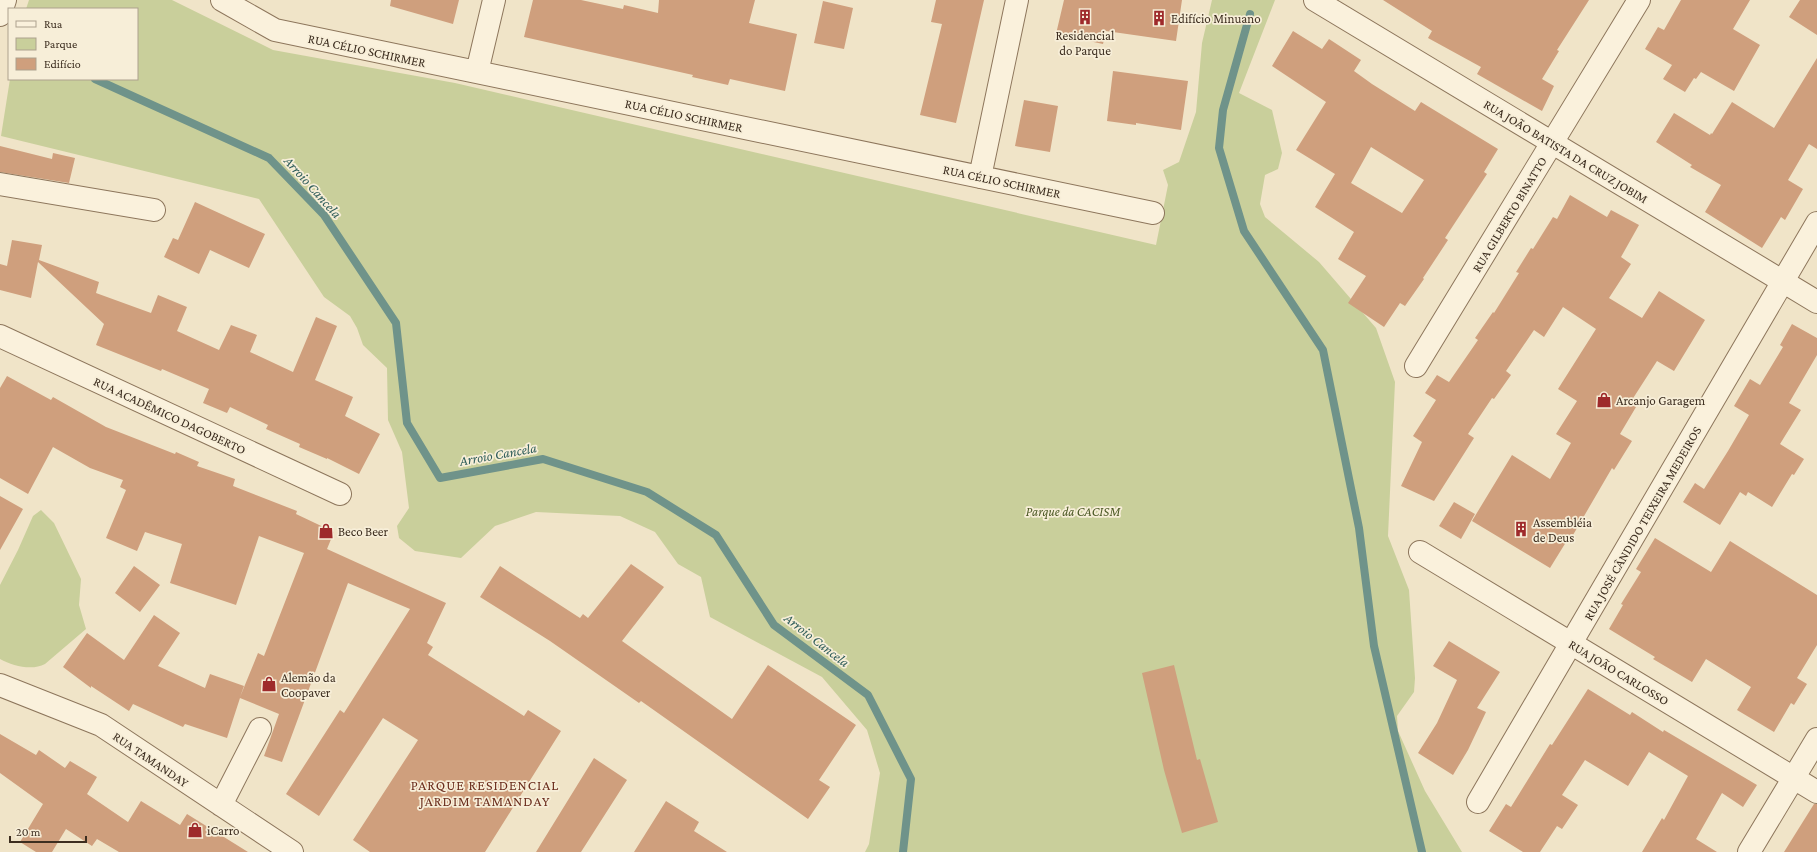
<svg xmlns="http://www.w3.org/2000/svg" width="1817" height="852" font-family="'Crimson Pro',serif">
	<rect width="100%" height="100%" fill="#f0e4c8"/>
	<!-- green -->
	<path fill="#c9cf9b" d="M 29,0 L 172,0 L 273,50 L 455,83 L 1156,245 L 1168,185 L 1163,170 L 1179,162 L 1196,112 L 1202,43 L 1212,0 L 1275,0 L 1239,93 L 1272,110 L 1282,153 L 1278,169 L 1265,175 L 1260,204 L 1265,217 L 1319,262 L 1376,328 L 1395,382 L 1388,536 L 1409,590 L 1415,678 L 1414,692 L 1397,716 L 1398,731 L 1425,791 L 1462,852 L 865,852 L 869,844 L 880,773 L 867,730 L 822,677 L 710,617 L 701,577 L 678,564 L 655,532 L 620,516 L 536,512 L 495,526 L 461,558 L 415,551 L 399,538 L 397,526 L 409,508 L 402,452 L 388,420 L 387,368 L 363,345 L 357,328 L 350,316 L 324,297 L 259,199 L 1,136 L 10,79 L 137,79 L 137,9 L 26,9 Z
		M 41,510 L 54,523 L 81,579 L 79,605 L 86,629 L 45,664 C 32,671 13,666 0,659 L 0,585 L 18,550 L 33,516 Z"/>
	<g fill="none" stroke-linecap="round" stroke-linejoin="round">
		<!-- stream -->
		<path stroke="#6f938a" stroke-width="8" d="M 1250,14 L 1223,110 L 1219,148 L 1244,231 L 1323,350 L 1359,528 L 1374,646 L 1422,852
			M 95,79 L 269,158 L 324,215 L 396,323 L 407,423 L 440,478 L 543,459 L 647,492 L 716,535 L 774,625 L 868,695 L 911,779 L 903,852"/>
	</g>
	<!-- building -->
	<path fill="#cf9f7d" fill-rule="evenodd" d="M 391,0 L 459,0 L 453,24 L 390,6 Z
		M 533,0 L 581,0 L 623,9 L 624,5 L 658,13 L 659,0 L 755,0 L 749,23 L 797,34 L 785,91 L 730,79 L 728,85 L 692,77 L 693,75 L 524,37 Z
		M 936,0 L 984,0 L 956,123 L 920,115 L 942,24 L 931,22 Z
		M 1064,0 L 1182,0 L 1176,41 L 1106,31 L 1103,44 L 1056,34 Z
		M 1383,0 L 1589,0 L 1557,50 L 1559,51 L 1542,79 L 1554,86 L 1542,111 L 1477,74 L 1481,67 L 1428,38 L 1432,31 Z
		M 1681,0 L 1750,0 L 1733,29 L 1760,45 L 1734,91 L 1701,72 L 1696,79 L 1694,78 L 1685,92 L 1663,79 L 1672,65 L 1645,49 L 1658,27 L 1664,30 Z
		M 1800,0 L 1817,0 L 1817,35 L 1789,17 Z
		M 823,1 L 853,8 L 844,49 L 814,43 Z
		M 1293,31 L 1322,49 L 1329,39 L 1361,60 L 1354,71 L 1372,84 L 1415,111 L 1421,102 L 1498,149 L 1484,172 L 1487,174 L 1445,238 L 1448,240 L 1423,278 L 1424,279 L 1405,306 L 1400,303 L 1384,327 L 1348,303 L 1366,276 L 1338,259 L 1354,232 L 1315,207 L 1335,174 L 1296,150 L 1326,102 L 1272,66 ZM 1371,147 L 1424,180 L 1402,213 L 1351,183 Z
		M 1817,58 L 1817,149 L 1809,144 L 1788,180 L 1803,189 L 1785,220 L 1781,217 L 1762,248 L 1705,212 L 1721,185 L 1690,167 L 1692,165 L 1656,142 L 1674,113 L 1710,135 L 1711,133 L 1712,134 L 1732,102 L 1774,128 Z
		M 1113,71 L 1188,81 L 1181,130 L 1136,123 L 1136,125 L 1107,121 Z
		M 1024,100 L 1058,106 L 1050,152 L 1015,146 Z
		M 0,146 L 52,159 L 53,153 L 75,158 L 69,183 L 0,172 Z
		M 1570,195 L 1607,217 L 1611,210 L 1639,225 L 1621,257 L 1631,264 L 1609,298 L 1642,318 L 1659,291 L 1705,320 L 1674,371 L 1657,361 L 1630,403 L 1636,407 L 1620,434 L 1632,441 L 1614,470 L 1612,468 L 1573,535 L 1571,534 L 1550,568 L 1472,521 L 1512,455 L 1550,479 L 1571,443 L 1556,434 L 1577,401 L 1558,389 L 1596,329 L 1563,307 L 1544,337 L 1534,330 L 1506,371 L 1511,375 L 1494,399 L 1492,398 L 1468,434 L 1474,438 L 1434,501 L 1401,486 L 1422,442 L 1413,436 L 1436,400 L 1425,393 L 1437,375 L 1449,382 L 1478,340 L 1475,338 L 1493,312 L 1494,313 L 1519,273 L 1516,272 L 1531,248 L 1533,249 L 1553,217 L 1557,219 Z
		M 195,202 L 265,234 L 249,268 L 210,250 L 199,274 L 164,257 L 173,238 L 178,240 Z
		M 12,240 L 42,245 L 39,260 L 99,282 L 96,293 L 151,313 L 158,295 L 187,307 L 177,331 L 219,350 L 231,325 L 257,335 L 250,352 L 293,372 L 316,317 L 337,326 L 315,380 L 353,397 L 345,416 L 380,434 L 359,474 L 327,458 L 327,459 L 299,447 L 300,444 L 266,429 L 268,425 L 230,407 L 227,413 L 203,403 L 209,389 L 162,369 L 161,371 L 96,345 L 104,324 L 38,262 L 31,298 L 0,290 L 0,264 L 7,266 Z
		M 1792,324 L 1817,338 L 1817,355 L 1789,403 L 1801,410 L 1780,444 L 1804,459 L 1794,475 L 1792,474 L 1772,507 L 1748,492 L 1746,496 L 1740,492 L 1720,525 L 1683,502 L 1695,483 L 1704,489 L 1728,451 L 1749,415 L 1734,406 L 1750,379 L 1760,385 L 1783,347 L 1780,345 Z
		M 7,376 L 51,400 L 53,397 L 106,427 L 175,454 L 176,452 L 199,462 L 197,466 L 235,479 L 233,486 L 297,511 L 296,514 L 334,532 L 327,549 L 446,603 L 427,643 L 433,647 L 428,655 L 524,716 L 528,710 L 561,731 L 485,852 L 370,852 L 353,840 L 418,740 L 383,718 L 319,816 L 286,794 L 340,710 L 344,713 L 410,609 L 348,583 L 282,762 L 264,756 L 279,714 L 240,698 L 227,738 L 185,724 L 183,727 L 133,704 L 129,711 L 91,686 L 91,688 L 63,667 L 87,633 L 124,660 L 154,615 L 180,633 L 158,666 L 205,688 L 210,674 L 244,686 L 240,697 L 258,653 L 264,656 L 304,553 L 259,536 L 236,605 L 170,583 L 182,544 L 145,532 L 137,551 L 106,538 L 126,490 L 120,487 L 123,480 L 90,468 L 53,447 L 28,494 L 0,478 L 0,388 Z
		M 0,496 L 23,509 L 0,550 Z
		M 1454,502 L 1475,514 L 1461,539 L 1439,526 Z
		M 1655,538 L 1711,572 L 1730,541 L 1817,595 L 1817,645 L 1797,678 L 1807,684 L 1794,705 L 1791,703 L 1774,732 L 1737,710 L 1751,687 L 1706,659 L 1692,682 L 1653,659 L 1655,657 L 1609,629 L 1623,605 L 1621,604 L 1641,572 L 1636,569 Z
		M 631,564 L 664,587 L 622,641 L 732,719 L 768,665 L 856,725 L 819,780 L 830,787 L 808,819 L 641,701 L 639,703 L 550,641 L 480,597 L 500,566 L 580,618 L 583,614 L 588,618 Z
		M 134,566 L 160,585 L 140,612 L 115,593 Z
		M 1449,641 L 1500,672 L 1477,708 L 1486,712 L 1468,750 L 1453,775 L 1418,753 L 1437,723 L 1457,680 L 1433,666 Z
		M 1174,665 L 1197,760 L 1200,759 L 1218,822 L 1182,833 L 1164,770 L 1142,673 Z
		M 1588,689 L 1630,715 L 1632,712 L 1663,732 L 1664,730 L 1757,785 L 1743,807 L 1722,793 L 1696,839 L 1717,852 L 1642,852 L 1662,818 L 1664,820 L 1688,776 L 1649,752 L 1628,786 L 1585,760 L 1562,795 L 1578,805 L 1562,829 L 1557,826 L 1540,852 L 1523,852 L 1489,831 L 1506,804 L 1511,807 L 1550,744 L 1552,745 Z
		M 0,734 L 36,755 L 39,750 L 65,768 L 70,761 L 97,777 L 87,794 L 128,822 L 141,801 L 180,825 L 187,814 L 248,852 L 119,852 L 97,839 L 92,846 L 66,829 L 52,852 L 36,852 L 20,842 L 43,804 L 0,773 Z
		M 594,758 L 627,780 L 581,852 L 536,852 Z
		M 666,801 L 699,822 L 694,831 L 727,852 L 634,852 Z
		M 1814,804 L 1817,804 L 1817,852 L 1784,852 Z"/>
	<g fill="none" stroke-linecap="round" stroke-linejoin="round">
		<!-- minor casing -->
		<g stroke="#8d765c" stroke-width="24">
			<path id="minor" d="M 222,0 L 275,30 L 1153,213
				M 1315,0 L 1817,302
				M 0,15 L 5,0
				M 477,72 L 494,0
				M 980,177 L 1017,0
				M 0,184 L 154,210
				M 0,336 L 340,494
				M 1416,366 L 1639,0
				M 1420,552 L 1817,792
				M 0,685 L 101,725 L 292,852
				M 1478,802 L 1817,223
				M 221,805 L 260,729
				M 1749,852 L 1817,739"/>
		</g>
		<!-- minor -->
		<use href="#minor" stroke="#faf1dc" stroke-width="22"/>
	</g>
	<!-- icons -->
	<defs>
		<g id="building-bare" transform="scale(1.2)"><path d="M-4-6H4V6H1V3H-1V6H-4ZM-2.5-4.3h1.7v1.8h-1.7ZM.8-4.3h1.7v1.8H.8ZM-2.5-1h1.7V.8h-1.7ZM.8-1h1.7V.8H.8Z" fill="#9e2a2b" stroke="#f7eed8" stroke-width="2.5" paint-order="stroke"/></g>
		<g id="shop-bare" transform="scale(1.2)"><path d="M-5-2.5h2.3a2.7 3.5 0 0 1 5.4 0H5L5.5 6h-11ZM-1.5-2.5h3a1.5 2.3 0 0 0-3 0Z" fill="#9e2a2b" stroke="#f7eed8" stroke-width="2.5" paint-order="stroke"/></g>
	</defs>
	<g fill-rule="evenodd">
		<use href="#building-bare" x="1085" y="17"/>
		<use href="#building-bare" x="1159" y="18"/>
		<use href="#shop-bare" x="1604" y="400"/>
		<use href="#building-bare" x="1521" y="529"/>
		<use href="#shop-bare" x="326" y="531"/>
		<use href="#shop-bare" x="269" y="684"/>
		<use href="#shop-bare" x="195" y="830"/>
	</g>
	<g text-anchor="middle" stroke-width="3.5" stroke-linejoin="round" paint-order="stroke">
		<!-- poi labels -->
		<g font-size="13" fill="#3d2e20" stroke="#f7eed8" text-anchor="start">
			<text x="1171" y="23">Edifício Minuano</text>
			<text x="1085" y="40" text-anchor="middle">Residencial<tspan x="1085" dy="15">do Parque</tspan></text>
			<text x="1616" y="405">Arcanjo Garagem</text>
			<text x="1533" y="527">Assembléia<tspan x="1533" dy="15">de Deus</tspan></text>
			<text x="338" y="536">Beco Beer</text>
			<text x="281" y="682">Alemão da<tspan x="281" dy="15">Coopaver</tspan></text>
			<text x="207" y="835">iCarro</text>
		</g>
		<!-- street labels -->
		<g font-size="13" fill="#3d2e20" stroke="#f7eed8">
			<text transform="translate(367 50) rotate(12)" y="5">RUA CÉLIO SCHIRMER</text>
			<text transform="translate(684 115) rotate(12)" y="5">RUA CÉLIO SCHIRMER</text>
			<text transform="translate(1566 151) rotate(31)" y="5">RUA JOÃO BATISTA DA CRUZ JOBIM</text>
			<text transform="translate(1002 181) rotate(12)" y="5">RUA CÉLIO SCHIRMER</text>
			<text transform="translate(1509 214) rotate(-59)" y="5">RUA GILBERTO BINATTO</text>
			<text transform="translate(170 415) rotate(25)" y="5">RUA ACADÊMICO DAGOBERTO</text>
			<text transform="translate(1642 523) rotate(-60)" y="5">RUA JOSÉ CÂNDIDO TEIXEIRA MEDEIROS</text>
			<text transform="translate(1619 672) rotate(31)" y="5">RUA JOÃO CARLOSSO</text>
			<text transform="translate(151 759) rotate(34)" y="5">RUA TAMANDAY</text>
		</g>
		<!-- park labels -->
		<g font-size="13" font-style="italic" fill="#4d5a26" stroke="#f7eed8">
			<text x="1073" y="516">Parque da CACISM</text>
		</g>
		<!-- water labels -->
		<g font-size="14" font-style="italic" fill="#2f5d5a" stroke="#f7eed8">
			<text transform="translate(313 187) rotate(48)" y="5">Arroio Cancela</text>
			<text transform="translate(498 454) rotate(-10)" y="5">Arroio Cancela</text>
			<text transform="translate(817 640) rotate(38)" y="5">Arroio Cancela</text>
		</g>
		<!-- neighbourhood labels -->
		<g font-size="14" letter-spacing="1" fill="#6b2e1e" stroke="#f7eed8">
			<text x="485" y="790">PARQUE RESIDENCIAL<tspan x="485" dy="16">JARDIM TAMANDAY</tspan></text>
		</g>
	</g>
	<!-- legend -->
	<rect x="8" y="8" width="130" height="72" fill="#f7eed8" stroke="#ada18e"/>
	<rect x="16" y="21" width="20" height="6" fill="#faf1dc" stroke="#ada18e"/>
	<text x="44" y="28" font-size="12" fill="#3d2e20">Rua</text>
	<rect x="16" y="38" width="20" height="12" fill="#c9cf9b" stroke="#ada18e"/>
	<text x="44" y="48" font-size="12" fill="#3d2e20">Parque</text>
	<rect x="16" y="58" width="20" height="12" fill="#cf9f7d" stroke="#ada18e"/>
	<text x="44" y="68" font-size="12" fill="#3d2e20">Edifício</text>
	<!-- scale -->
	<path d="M10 836v6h76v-6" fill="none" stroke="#3d2e20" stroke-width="2"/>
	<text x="16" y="836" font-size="12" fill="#3d2e20" stroke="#f7eed8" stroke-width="3" paint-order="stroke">20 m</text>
</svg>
